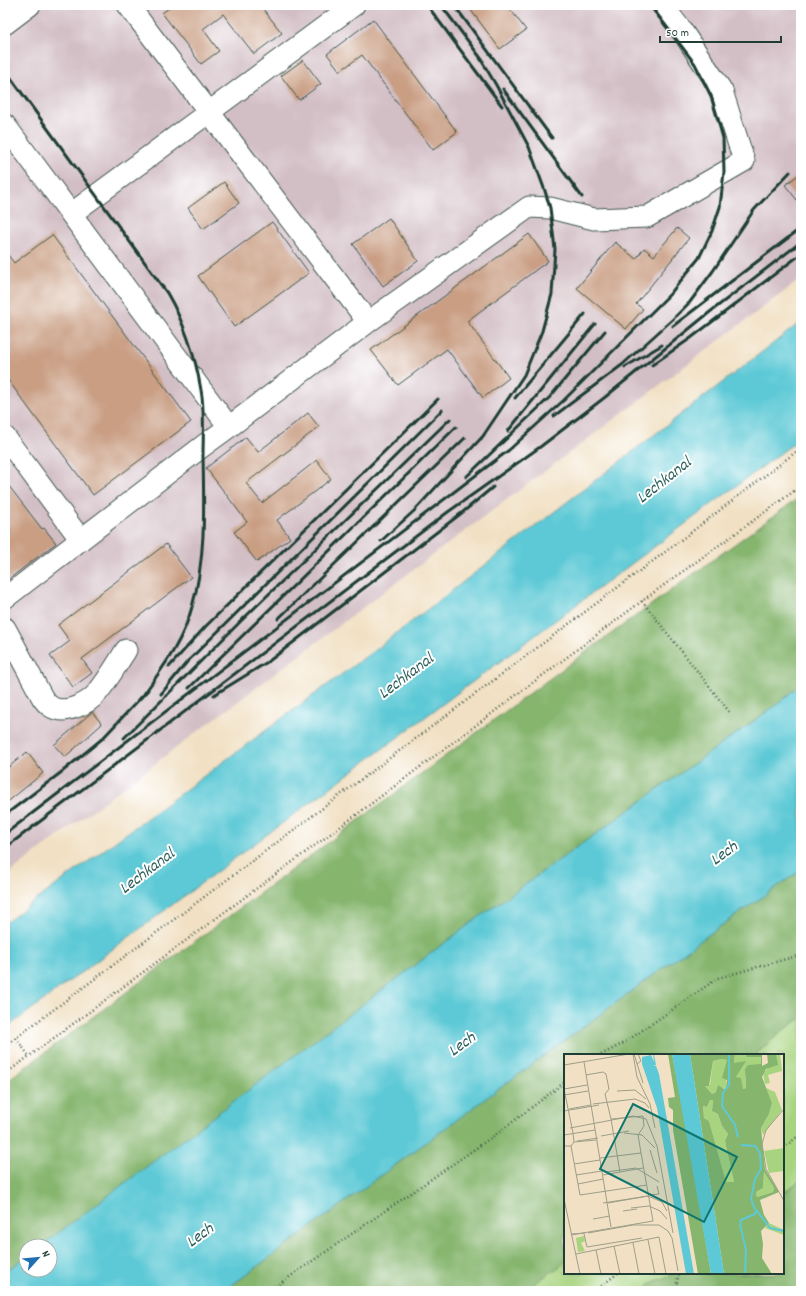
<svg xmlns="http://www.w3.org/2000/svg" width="806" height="1296" font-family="Dekko,sans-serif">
	<rect width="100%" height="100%" fill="#fff"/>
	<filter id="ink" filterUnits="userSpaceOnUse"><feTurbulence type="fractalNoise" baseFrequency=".025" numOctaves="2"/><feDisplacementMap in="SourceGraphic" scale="8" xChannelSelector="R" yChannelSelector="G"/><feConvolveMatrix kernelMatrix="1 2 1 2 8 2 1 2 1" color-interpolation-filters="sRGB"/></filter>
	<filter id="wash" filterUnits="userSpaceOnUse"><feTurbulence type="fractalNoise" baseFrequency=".012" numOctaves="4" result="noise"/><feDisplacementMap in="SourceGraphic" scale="16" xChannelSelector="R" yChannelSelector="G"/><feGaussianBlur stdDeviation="0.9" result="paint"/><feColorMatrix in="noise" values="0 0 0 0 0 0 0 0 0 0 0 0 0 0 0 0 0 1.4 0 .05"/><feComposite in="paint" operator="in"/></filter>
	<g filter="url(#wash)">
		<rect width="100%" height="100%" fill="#f1e0c3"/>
		<!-- industrial -->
		<path fill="#d2bec5" d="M 5,5 L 801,5 L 801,279 L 5,876 Z"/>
		<!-- green -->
		<path fill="#a8d480" stroke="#64885a" d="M 801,1018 L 801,1180 L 783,1193 L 783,1055 L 755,1055 L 782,1031 Z
			M 565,1261 L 565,1273 L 676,1273 L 649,1284 L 642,1291 L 523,1291 L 560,1266 Z"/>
		<!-- forest -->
		<path fill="#86b66e" stroke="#527a51" d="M 801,496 L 801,684 L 775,706 L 475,920 L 61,1232 L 41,1246 L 26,1246 L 26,1257 L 5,1272 L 5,1082 L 568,665 Z
			M 801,870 L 801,1018 L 782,1031 L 755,1055 L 565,1055 L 565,1261 L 560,1266 L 523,1291 L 224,1291 L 708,935 Z
			M 801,1180 L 801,1291 L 642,1291 L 649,1284 L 676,1273 L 783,1273 L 783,1193 Z"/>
		<!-- water -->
		<path fill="#5dc9d6" stroke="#3e8385" d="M 801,322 L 801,438 L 5,1029 L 5,923 L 376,649 Z
			M 801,684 L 801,870 L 708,935 L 224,1291 L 5,1291 L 5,1272 L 26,1257 L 26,1270 L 50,1270 L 50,1246 L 41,1246 L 475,920 L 775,706 Z"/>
		<g id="blocks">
			<!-- building -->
			<path fill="#c99e83" d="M 173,5 L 260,5 L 282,33 L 254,54 L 223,14 L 203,29 L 219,51 L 201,64 L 162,13 Z
				M 467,5 L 507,5 L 526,30 L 500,49 Z
				M 373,19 L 457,132 L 433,150 L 362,55 L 340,71 L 327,54 Z
				M 303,60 L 321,84 L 299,100 L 281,76 Z
				M 801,173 L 801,205 L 785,185 Z
				M 224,182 L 239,203 L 203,229 L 188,208 Z
				M 389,218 L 418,261 L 383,286 L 353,244 Z
				M 272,222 L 309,273 L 234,327 L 198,276 Z
				M 677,228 L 689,238 L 636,304 L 643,309 L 626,329 L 577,288 L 615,242 L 636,259 L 644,248 L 654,256 Z
				M 529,234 L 548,261 L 467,321 L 509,378 L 483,398 L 447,349 L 398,385 L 371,350 Z
				M 52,235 L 191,422 L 93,495 L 5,376 L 5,251 L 14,263 Z
				M 308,413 L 319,427 L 246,483 L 262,503 L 317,460 L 331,479 L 277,520 L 290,538 L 257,562 L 234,532 L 247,522 L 206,468 L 246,437 L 258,452 Z
				M 5,481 L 42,529 L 44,528 L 56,543 L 5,582 Z
				M 166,544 L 191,577 L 82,659 L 92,673 L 73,687 L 50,656 L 70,641 L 58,625 Z
				M 92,712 L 102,724 L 65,757 L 54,745 Z
				M 27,752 L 43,773 L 5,804 L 5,770 Z"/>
		</g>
	</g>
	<g filter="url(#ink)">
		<use href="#blocks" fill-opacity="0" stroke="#3e5549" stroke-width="1"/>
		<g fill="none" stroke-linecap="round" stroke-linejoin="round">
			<!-- minor casing -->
			<g stroke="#3e5549" stroke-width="23">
				<path id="minor" d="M 128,5 L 368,322 L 529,207 L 550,208 L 594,219 L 647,217 L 744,161 L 722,91 L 680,28 L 662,5
					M 5,24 L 30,5
					M 5,125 L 229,427
					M 71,214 L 354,5
					M 5,437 L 81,540
					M 5,598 L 203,446 L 229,427 L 368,322
					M 5,628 L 42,697 C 44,700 47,704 50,706 C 63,716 88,704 97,693 C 108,680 117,664 126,650"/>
			</g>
			<!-- path -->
			<path stroke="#3e5549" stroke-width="2.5" stroke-dasharray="1 3" stroke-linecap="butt" d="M 642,601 L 731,714
				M 16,1038 L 29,1056
				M 5,1046 L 673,546 L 801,448
				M 601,1055 L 624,1043 L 718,978 L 797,956 L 801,952
				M 5,1074 L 344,824 L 642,601 L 801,486
				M 783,1148 L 801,1134
				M 269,1291 L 498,1133 L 565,1082
				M 595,1291 L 618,1273
				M 675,1291 L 679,1273"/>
			<!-- minor -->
			<use href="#minor" stroke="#fff" stroke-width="21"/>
			<!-- rail -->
			<path stroke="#1f3d34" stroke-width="3" d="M 427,5 L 502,106
				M 441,5 L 483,61
				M 454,5 L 552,138
				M 480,58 L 496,85 L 529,147 L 545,191 L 550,208 L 555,249 L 552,294 L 542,331 L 524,375 L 481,439
				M 8,74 L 167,293 C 185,324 195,354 201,390 C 205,411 203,435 203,456 C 204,507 206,559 192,607 C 183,641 164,666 144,694
				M 503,89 L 582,197
				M 673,326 L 801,228
				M 652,365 L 691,338 L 801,254
				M 625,367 L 662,345
				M 515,398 L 585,314
				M 554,416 L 622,365 L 673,319 L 690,302 L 713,271 L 754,210 L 790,172
				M 508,431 L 595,324
				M 466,477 L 550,397 L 605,331
				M 381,541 L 414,511 L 484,435
				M 278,619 L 465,438
				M 169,667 L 206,626 L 438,399
				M 189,688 L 456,427
				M 161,694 L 187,662 L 442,410
				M 214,695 L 269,661 L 463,512 L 493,487
				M 124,738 L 242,620 L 450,419
				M 5,815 L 63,771 L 103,738 L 148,690
				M 5,834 L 509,450 L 564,400 L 670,294 L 699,258 L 712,231 L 720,207 L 724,172 L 723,138 L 711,96 L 695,64 L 650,5
				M 5,848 L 448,512 L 540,447 L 604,398 L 710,312 L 801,242"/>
		</g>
	</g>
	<g text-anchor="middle" stroke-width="4" stroke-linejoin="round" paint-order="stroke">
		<!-- water labels -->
		<g font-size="17" font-style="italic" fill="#2e605c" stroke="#fff">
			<text transform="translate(663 479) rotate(-38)" y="6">Lechkanal</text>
			<text transform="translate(405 675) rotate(-37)" y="6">Lechkanal</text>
			<text transform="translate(723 852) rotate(-36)" y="6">Lech</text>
			<text transform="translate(146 870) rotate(-37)" y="6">Lechkanal</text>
			<text transform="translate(461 1043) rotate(-36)" y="6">Lech</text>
			<text transform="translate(199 1234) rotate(-36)" y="6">Lech</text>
		</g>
	</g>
	<!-- overview -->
	<g transform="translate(564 1054)">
		<rect width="220" height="220" fill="#f1e0c3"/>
		<path d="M 171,0 L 197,3 L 197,11 L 181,22 L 182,34 L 179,35 L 172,23 L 179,9 L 170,9 ZM 212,0 L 216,0 L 218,17 L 204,21 L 206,29 L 201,30 L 199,19 L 204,14 L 213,11 ZM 157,5 L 163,6 L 162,33 L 148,40 L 141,32 L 146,31 L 149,7 ZM 202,34 L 211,38 L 218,56 L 199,81 L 197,74 L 205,60 L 208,49 ZM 146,46 L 149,46 L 148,57 L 154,60 L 158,72 L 164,80 L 161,87 L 170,128 L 162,129 L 145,67 L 140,64 L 139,52 L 143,53 ZM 220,94 L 220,117 L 205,119 L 200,97 ZM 200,118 L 210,134 L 209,138 L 193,143 L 192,138 L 199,134 ZM 205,169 L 220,176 L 220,181 L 201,174 ZM 20,182 L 21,187 L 17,189 L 21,197 L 14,198 L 12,184 Z" fill="#a8d480"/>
		<path d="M 104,0 L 108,0 L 124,82 L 147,220 L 134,220 L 109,76 L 109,56 L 105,53 L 104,44 L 111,43 ZM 126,0 L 171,0 L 170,9 L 182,7 L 172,23 L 177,24 L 179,35 L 182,34 L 181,15 L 184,11 L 197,10 L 197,3 L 183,3 L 181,0 L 198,0 L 198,12 L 204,9 L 203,0 L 212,0 L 214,11 L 202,15 L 198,23 L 208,49 L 205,60 L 197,74 L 201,115 L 215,138 L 196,146 L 200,161 L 205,169 L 197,177 L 199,190 L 198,204 L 208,220 L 160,220 ZM 157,5 L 163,6 L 158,24 L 163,26 L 162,33 L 160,35 L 154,31 L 152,38 L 148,40 L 141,32 L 145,32 L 149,7 ZM 146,46 L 149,46 L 148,57 L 154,60 L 158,72 L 164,80 L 161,87 L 170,128 L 162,128 L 145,67 L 140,64 L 139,52 L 143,53 ZM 200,118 L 210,134 L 209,138 L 193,143 L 192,138 L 199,134 Z" fill="#86b66e" fill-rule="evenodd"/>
		<path d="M 89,0 L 90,1 L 92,11 L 89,12 L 92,12 L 95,20 L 130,220 L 122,220 L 93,54 L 78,10 L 78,3 L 87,1 L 90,8 ZM 108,0 L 126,0 L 160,220 L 147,220 Z" fill="#5dc9d6"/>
		<path fill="none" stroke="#5dc9d6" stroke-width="2" d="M 165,0 L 165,31 L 159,39 L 158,52 L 171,71 L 174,83M 177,91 L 191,92 L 196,99 L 197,115 L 191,125 L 187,145 L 190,153 L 206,174 L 220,177M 181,220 L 182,196 L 176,170 L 177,166 L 191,160 L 192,156"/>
		<path fill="none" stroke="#9d9f8a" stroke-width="1" d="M 69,0 L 73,23 L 86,50 L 91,74M 70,0 L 79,29M 20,8 L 47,173M 73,10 L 77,7 L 74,0M 0,11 L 65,0M 22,21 L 39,18 L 42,20 L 45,35 L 41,40 L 47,65 L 79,62 L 80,72 L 74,81 L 77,99 L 36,104M 0,35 L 9,79 L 10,88 L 7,92M 0,35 L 23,31M 53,37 L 71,36 L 82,45M 0,41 L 24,37M 29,50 L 71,45 L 81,49 L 85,54M 5,55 L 27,51M 220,55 L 202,76 L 198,90 L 202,115 L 220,147M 0,57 L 35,51M 47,65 L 56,118M 6,74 L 69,62 L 82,65 L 93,92 L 109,179M 60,79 L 78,81 L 91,94M 0,81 L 31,76M 37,82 L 65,77M 13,87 L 34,84M 10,88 L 32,86M 0,92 L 7,92 L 16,141 L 83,131M 86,96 L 93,119M 10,110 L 36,106M 42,118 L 72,114 L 95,128M 12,121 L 38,117M 39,121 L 79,114M 14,130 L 39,125M 84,141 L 95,140 L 93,132M 0,145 L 16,220M 39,149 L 84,142 L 98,148 L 103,157M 44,149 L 84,142M 67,154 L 85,152 L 96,157 L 103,165M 59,157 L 73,155M 29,165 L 46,162M 24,179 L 69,171 L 95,171 L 104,177 L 108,184 L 114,217M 8,180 L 21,179M 20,180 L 23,193 L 78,184M 7,181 L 89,167 L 77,99M 84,186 L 91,220M 69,189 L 75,220M 50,192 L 56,220M 32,196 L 37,220M 12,200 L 95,183 L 102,220"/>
		<path fill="#0f766e" fill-opacity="0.15" stroke="#0f766e" stroke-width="2" d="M 69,50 L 173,103 L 140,168 L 36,115 Z"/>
		<rect width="220" height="220" fill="none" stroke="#1f3d34" stroke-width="2"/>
	</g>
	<!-- margin -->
	<rect width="806" height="1296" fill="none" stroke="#fff" stroke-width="20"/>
	<!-- north arrow -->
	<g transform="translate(38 1258) rotate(63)"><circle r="19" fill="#ffffff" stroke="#a5b1ae"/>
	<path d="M0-3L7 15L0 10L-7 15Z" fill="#1f6fb2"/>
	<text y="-6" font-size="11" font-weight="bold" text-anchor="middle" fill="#1f3d34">N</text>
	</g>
	<!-- scale -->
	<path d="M660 36v6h121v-6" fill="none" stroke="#1f3d34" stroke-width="2"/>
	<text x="666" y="36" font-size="12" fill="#1f3d34" stroke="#ffffff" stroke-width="3" paint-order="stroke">50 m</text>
</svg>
